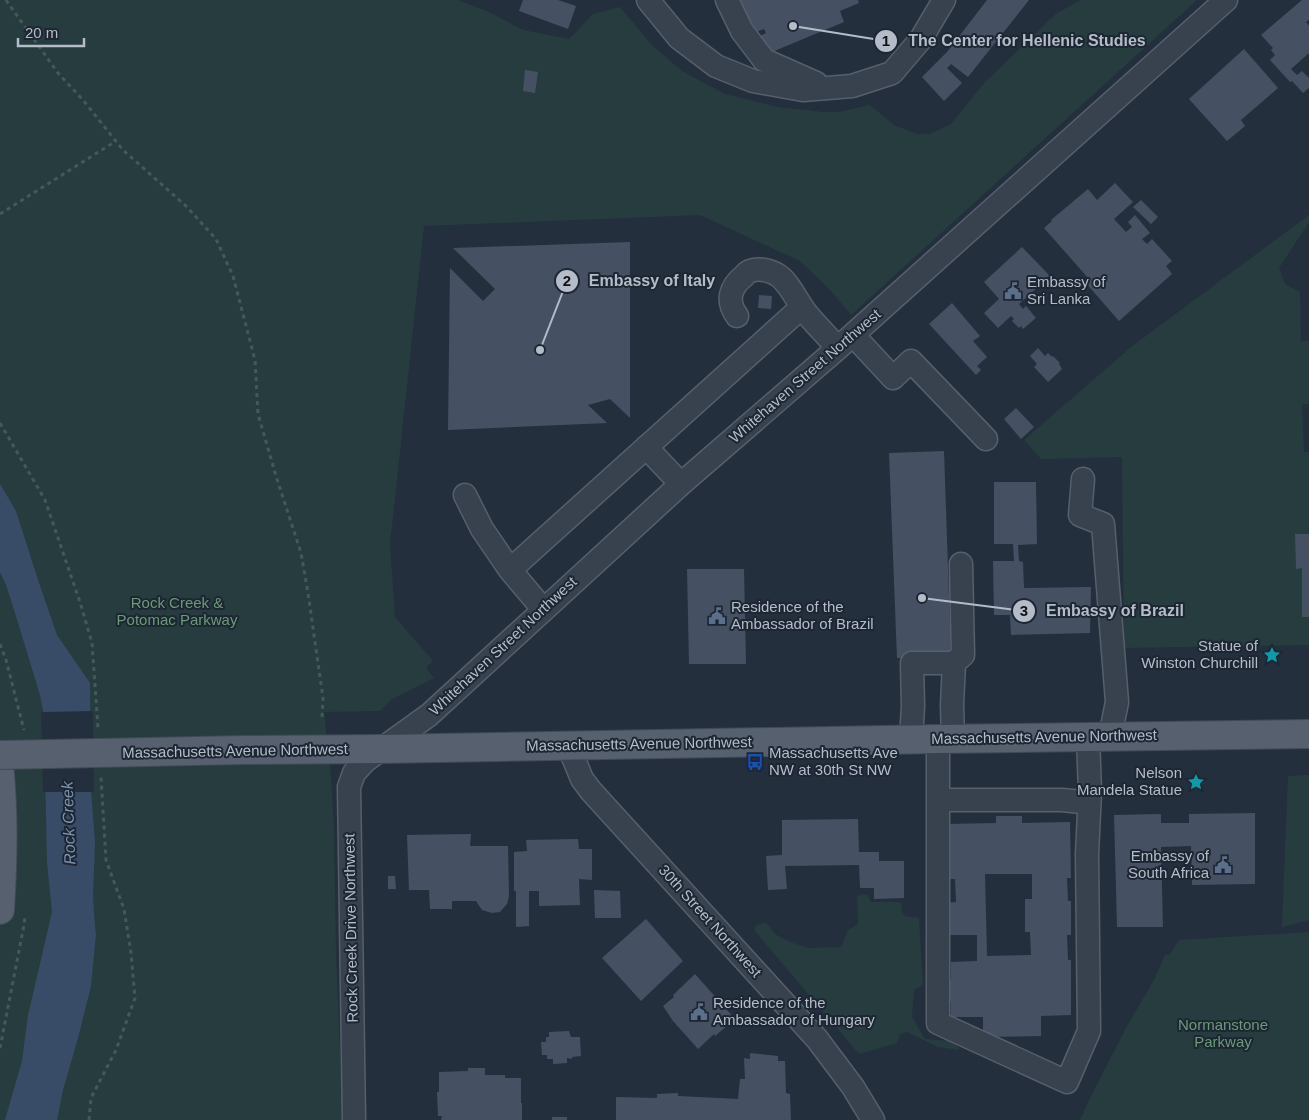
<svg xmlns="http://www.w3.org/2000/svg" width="1309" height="1120" font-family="Arial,sans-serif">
	<rect width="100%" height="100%" fill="#242f3e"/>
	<!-- green -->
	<path fill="#263c3f" d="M 0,0 L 458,0 L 489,12 L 523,30 L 569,39 L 593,14 L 620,7 L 652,45 L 682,71 L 725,94 L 778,107 L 823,112 L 839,112 L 870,105 L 894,125 L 917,134 L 929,134 L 950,125 L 985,82 L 1057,13 L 1081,0 L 1197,0 L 851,315 L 829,289 L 800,261 L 700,215 L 424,226 L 390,545 L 395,617 L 433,661 L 426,668 L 434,678 L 392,699 L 380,711 L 324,712 L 331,777 L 334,827 L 336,954 L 343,1120 L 0,1120 Z
		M 1309,215 L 1309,222 L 1279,268 L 1285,284 L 1300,292 L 1301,341 L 1309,341 L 1309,404 L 1302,405 L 1304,452 L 1309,452 L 1309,645 L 1124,648 L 1122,457 L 1041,459 L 1024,440 L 1131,347 Z
		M 1309,775 L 1309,920 L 1282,927 L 1288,776 Z
		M 861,894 L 868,895 L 871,902 L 898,902 L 902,904 L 901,910 L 905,916 L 919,918 L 923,985 L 914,990 L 912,1017 L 925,1039 L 952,1041 L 960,1050 L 938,1047 L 907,1032 L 900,1034 L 897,1043 L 859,1054 L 754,930 L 757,925 L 766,922 L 775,934 L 790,942 L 809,948 L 841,947 L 848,930 L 858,924 L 857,898 Z
		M 1309,932 L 1309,1120 L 1080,1120 L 1088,1102 L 1128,1024 L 1153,982 L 1165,955 L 1170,954 L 1179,940 Z"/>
	<!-- water -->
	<path fill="#394c67" d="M 0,484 L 16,511 L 38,580 L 57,635 L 90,683 L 91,790 L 95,843 L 93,896 L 95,927 L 96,934 L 91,986 L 78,1038 L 63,1090 L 57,1120 L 5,1120 L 22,1061 L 28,1015 L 52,912 L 47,862 L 44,716 L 40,695 L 11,600 L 6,585 L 0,572 Z"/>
	<!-- pier -->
	<path fill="#242f3e" d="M 93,711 L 94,792 L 43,792 L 41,712 Z"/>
	<!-- building -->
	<path fill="#455162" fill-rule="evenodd" d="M 523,0 L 558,0 L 576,6 L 568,29 L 519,11 Z
		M 736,0 L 858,0 L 859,3 L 840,11 L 844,22 L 767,54 L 760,36 L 766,33 L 764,29 L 754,33 Z
		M 987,0 L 1029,0 L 968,77 L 951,64 L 947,68 L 962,83 L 944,101 L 922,77 L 947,52 Z
		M 1302,0 L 1309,0 L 1309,20 L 1306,22 L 1309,26 L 1309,53 L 1291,69 L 1297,75 L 1302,71 L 1309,78 L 1309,88 L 1303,93 L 1292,81 L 1290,82 L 1270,60 L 1275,55 L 1271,50 L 1273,48 L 1261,35 Z
		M 1244,49 L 1278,88 L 1241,120 L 1245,126 L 1227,141 L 1189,99 Z
		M 525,70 L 538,72 L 535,93 L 523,91 Z
		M 1115,183 L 1133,202 L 1114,219 L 1126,232 L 1132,227 L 1128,222 L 1135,215 L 1150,233 L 1142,239 L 1147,244 L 1152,239 L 1172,261 L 1166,266 L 1172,274 L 1119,321 L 1085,282 L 1089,279 L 1044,228 L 1052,221 L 1051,220 L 1088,189 L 1097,200 Z
		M 1141,200 L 1158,217 L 1151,224 L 1133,207 Z
		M 630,242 L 630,418 L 610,399 L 588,405 L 607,423 L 448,430 L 450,268 L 483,301 L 495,289 L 453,248 Z
		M 1022,247 L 1050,276 L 1019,304 L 1023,309 L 1026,306 L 1036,318 L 1023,329 L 1021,326 L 1019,328 L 1012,321 L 1014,319 L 1011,316 L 998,328 L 984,313 L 999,299 L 984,282 Z
		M 759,295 L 772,296 L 771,309 L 758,308 Z
		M 952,303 L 980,336 L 973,341 L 987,357 L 977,366 L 981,370 L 976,375 L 929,324 Z
		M 1038,348 L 1045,356 L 1048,353 L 1052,357 L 1053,356 L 1060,363 L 1059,364 L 1062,369 L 1048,382 L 1034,367 L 1037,364 L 1030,356 Z
		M 1016,408 L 1034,427 L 1021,439 L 1004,419 Z
		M 944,451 L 951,656 L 897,658 L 889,453 Z
		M 994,482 L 1036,482 L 1037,544 L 1018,545 L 1019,561 L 1023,562 L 1024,588 L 1091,587 L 1090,633 L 1011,635 L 1010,615 L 994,615 L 993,561 L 1014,561 L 1013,544 L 994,544 Z
		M 1295,534 L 1309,534 L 1309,617 L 1302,617 L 1302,568 L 1296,569 Z
		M 687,569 L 744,569 L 746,664 L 689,664 Z
		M 1255,813 L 1255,884 L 1192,885 L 1191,846 L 1161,847 L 1163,927 L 1117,927 L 1114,815 L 1161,814 L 1161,823 L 1189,823 L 1189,814 Z
		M 996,816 L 1022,816 L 1022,823 L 1070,822 L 1071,878 L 1067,878 L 1068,901 L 1071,901 L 1071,935 L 1067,935 L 1068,960 L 1071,960 L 1071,1015 L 1041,1016 L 1041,1036 L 983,1037 L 983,1017 L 951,1017 L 951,1001 L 947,1001 L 947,980 L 951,980 L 951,962 L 977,961 L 977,935 L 947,935 L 946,903 L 956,902 L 955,879 L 948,879 L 947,824 L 996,823 ZM 985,874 L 1032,874 L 1032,899 L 1025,899 L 1025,932 L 1030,932 L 1031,955 L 987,956 Z
		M 858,819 L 859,852 L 879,852 L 879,861 L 904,861 L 904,898 L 874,899 L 874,888 L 860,888 L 859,865 L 785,866 L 787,889 L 768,890 L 766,856 L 782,855 L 782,820 Z
		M 471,834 L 470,846 L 508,846 L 509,896 L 507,904 L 500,912 L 492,913 L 482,910 L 476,901 L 452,901 L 452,909 L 430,909 L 429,890 L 409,890 L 407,835 Z
		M 578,839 L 579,849 L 592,849 L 592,880 L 579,879 L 580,905 L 539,906 L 539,891 L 529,891 L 529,926 L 516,927 L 516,891 L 514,891 L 514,852 L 527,851 L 526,840 Z
		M 388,876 L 395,876 L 396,889 L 388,889 Z
		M 594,890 L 620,891 L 621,918 L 595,918 Z
		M 646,919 L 683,961 L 641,1001 L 602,958 Z
		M 695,974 L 735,1019 L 715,1036 L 714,1034 L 698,1049 L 673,1021 L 663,1006 L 674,997 L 673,995 Z
		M 569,1031 L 571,1037 L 580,1037 L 581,1056 L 572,1057 L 572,1059 L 567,1058 L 567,1063 L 553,1064 L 553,1059 L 547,1059 L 547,1055 L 542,1055 L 541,1042 L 546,1042 L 546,1037 L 549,1037 L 549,1032 Z
		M 750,1053 L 778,1056 L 778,1061 L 785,1061 L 786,1093 L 790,1094 L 791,1120 L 616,1120 L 616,1097 L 657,1098 L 657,1094 L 678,1093 L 678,1096 L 738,1099 L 740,1079 L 745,1079 L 744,1058 L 750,1059 Z
		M 468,1068 L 485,1068 L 485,1075 L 505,1075 L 505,1078 L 521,1078 L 521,1103 L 522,1103 L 522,1120 L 441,1120 L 442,1116 L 438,1116 L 437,1092 L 439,1092 L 439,1072 L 468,1071 Z
		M 552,1117 L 567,1117 L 567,1120 L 552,1120 Z"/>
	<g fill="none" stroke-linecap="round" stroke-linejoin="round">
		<!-- minor casing -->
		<g stroke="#565f6c" stroke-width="25">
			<path id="minor" d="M 648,0 L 679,38 L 716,66 L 753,81 L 803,90 L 852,86 L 892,73 L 921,39 L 944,0
				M 727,0 L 742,31 L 764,60 L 816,83
				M 737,316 C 726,301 730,287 744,276 C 744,275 749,271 750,271 C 758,268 768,270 776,274 C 789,281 797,302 807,314 C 817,326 828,337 838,348
				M 853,335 L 893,378 L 911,361 L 986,439
				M 646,447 L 681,484
				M 1083,479 L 1080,515 L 1103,524 L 1117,702 L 1110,737
				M 465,495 L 482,529 L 510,570 L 543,609
				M 510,570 L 802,307
				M 954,663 L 963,655 L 961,564
				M 911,739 L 913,706 L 912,663 L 954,663 L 952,705 L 953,738
				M 938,739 L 938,1023 L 1067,1082 L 1089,1031 L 1087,854 L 1090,792
				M 568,745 L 582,779 L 591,791 L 817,1039 L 853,1087 L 873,1120
				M 938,800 L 1062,800 L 1082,802 L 1090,792 L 1088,737
				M 354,1120 L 349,787 L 354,773 L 365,761 L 429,715 L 681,484 L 838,348 L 1226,0"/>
		</g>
		<!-- major casing -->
		<g stroke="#414a57" stroke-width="30">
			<path id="major" d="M 243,750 L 381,749 L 938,739 L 1309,734
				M 0,774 C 4,819 3,864 0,910"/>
		</g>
		<!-- path -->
		<path stroke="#44595c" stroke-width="3" stroke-dasharray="4 4" stroke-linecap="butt" d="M 6,0 L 58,73 L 83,100 L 123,150 L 186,206 L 216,239 L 233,276 L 255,360 L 258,414 L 276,476 L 301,553 L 308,593 L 323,698 L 322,718
			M 0,214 L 116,141
			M 0,423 L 45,500 L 80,602 L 92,643 L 98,728
			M 0,644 L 6,660 L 24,730
			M 0,1048 L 24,925 L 25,916
			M 89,1120 L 91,1098 L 116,1050 L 135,998 L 131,953 L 124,909 L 106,860 L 101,777"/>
		<!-- minor -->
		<use href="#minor" stroke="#38414e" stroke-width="22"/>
		<!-- major -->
		<use href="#major" stroke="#56606e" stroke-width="28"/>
		<!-- major-bridge casing -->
		<g stroke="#414a57" stroke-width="30" stroke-linecap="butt">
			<path id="major-bridge" d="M 0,755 L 243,750"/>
		</g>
		<!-- major-bridge -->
		<use href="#major-bridge" stroke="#56606e" stroke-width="28"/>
	</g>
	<!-- icons -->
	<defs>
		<g id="civic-bare" transform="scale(1.35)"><path d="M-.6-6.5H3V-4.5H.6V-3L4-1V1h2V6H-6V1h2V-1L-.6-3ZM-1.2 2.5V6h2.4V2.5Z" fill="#5c6f8a" stroke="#1d2633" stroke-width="2.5" paint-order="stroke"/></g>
		<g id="sight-bare" transform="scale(1.35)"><path d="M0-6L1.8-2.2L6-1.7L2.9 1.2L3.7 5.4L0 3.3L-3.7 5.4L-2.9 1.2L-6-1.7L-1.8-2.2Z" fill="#0f9aa8" stroke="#1d2633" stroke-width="2.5" paint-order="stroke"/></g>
		<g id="bus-bare" transform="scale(1.35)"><path d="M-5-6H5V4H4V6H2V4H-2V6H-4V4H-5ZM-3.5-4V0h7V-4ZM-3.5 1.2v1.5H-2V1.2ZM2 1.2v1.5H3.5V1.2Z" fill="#1a4fb4" stroke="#1d2633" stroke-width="2.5" paint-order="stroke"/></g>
	</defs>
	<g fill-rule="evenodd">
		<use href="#civic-bare" x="1013" y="291"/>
		<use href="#civic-bare" x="717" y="616"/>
		<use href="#sight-bare" x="1272" y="655"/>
		<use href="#bus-bare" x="755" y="762"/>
		<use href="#sight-bare" x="1196" y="782"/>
		<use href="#civic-bare" x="1223" y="865"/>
		<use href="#civic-bare" x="699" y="1012"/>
	</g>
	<g text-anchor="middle" stroke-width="4" stroke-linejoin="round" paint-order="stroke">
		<!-- poi labels -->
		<g font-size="15" fill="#b4bcc9" stroke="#1d2633" text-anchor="start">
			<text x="1027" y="287">Embassy of<tspan x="1027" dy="17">Sri Lanka</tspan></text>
			<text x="731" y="612">Residence of the<tspan x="731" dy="17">Ambassador of Brazil</tspan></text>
			<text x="1258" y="651" text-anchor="end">Statue of<tspan x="1258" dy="17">Winston Churchill</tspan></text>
			<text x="769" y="758">Massachusetts Ave<tspan x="769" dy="17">NW at 30th St NW</tspan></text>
			<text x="1182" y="778" text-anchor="end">Nelson<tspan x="1182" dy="17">Mandela Statue</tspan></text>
			<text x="1209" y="861" text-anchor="end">Embassy of<tspan x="1209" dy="17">South Africa</tspan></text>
			<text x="713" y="1008">Residence of the<tspan x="713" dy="17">Ambassador of Hungary</tspan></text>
		</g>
		<!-- street labels -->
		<g font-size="15" fill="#b4bcc9" stroke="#1d2633">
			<text transform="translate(805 376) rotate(-41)" y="5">Whitehaven Street Northwest</text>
			<text transform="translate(503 646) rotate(-43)" y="5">Whitehaven Street Northwest</text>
			<text transform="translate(1044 737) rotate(-1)" y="5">Massachusetts Avenue Northwest</text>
			<text transform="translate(639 744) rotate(-1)" y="5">Massachusetts Avenue Northwest</text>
			<text transform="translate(235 751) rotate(-1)" y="5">Massachusetts Avenue Northwest</text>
			<text transform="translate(710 921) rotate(48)" y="5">30th Street Northwest</text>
			<text transform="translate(351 928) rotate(-91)" y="5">Rock Creek Drive Northwest</text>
		</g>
		<!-- park labels -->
		<g font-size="15" fill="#6b9a76" stroke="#1d2633">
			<text x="177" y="608">Rock Creek &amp;<tspan x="177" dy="17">Potomac Parkway</tspan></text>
			<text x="1223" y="1030">Normanstone<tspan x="1223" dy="17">Parkway</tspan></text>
		</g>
		<!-- water labels -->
		<g font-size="16" font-style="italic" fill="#7c92b1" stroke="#1d2633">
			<text transform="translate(68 823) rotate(-92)" y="6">Rock Creek</text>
		</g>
	</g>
	<!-- callouts -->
	<path fill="none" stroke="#b4bcc9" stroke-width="2" d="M793 26L886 41M540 350L567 281M922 598L1024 611"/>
	<g fill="#b4bcc9" stroke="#1d2633" stroke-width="2">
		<circle cx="793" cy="26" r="5"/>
		<circle cx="540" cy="350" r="5"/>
		<circle cx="922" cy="598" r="5"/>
		<circle cx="886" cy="41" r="12"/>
		<circle cx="567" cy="281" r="12"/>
		<circle cx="1024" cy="611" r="12"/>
	</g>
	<g font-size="15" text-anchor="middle" font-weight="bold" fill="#111">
		<text x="886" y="46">1</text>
		<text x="567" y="286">2</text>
		<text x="1024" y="616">3</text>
	</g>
	<g font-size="16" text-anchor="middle" font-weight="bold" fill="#b4bcc9" stroke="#1d2633" stroke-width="4" stroke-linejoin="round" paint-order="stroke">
		<text x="1027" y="46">The Center for Hellenic Studies</text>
		<text x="652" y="286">Embassy of Italy</text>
		<text x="1115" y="616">Embassy of Brazil</text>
	</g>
	<!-- scale -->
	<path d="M18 38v8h66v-8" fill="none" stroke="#b4bcc9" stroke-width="2.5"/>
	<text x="25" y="38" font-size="15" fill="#b4bcc9" stroke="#1d2633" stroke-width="4" paint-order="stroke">20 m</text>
</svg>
